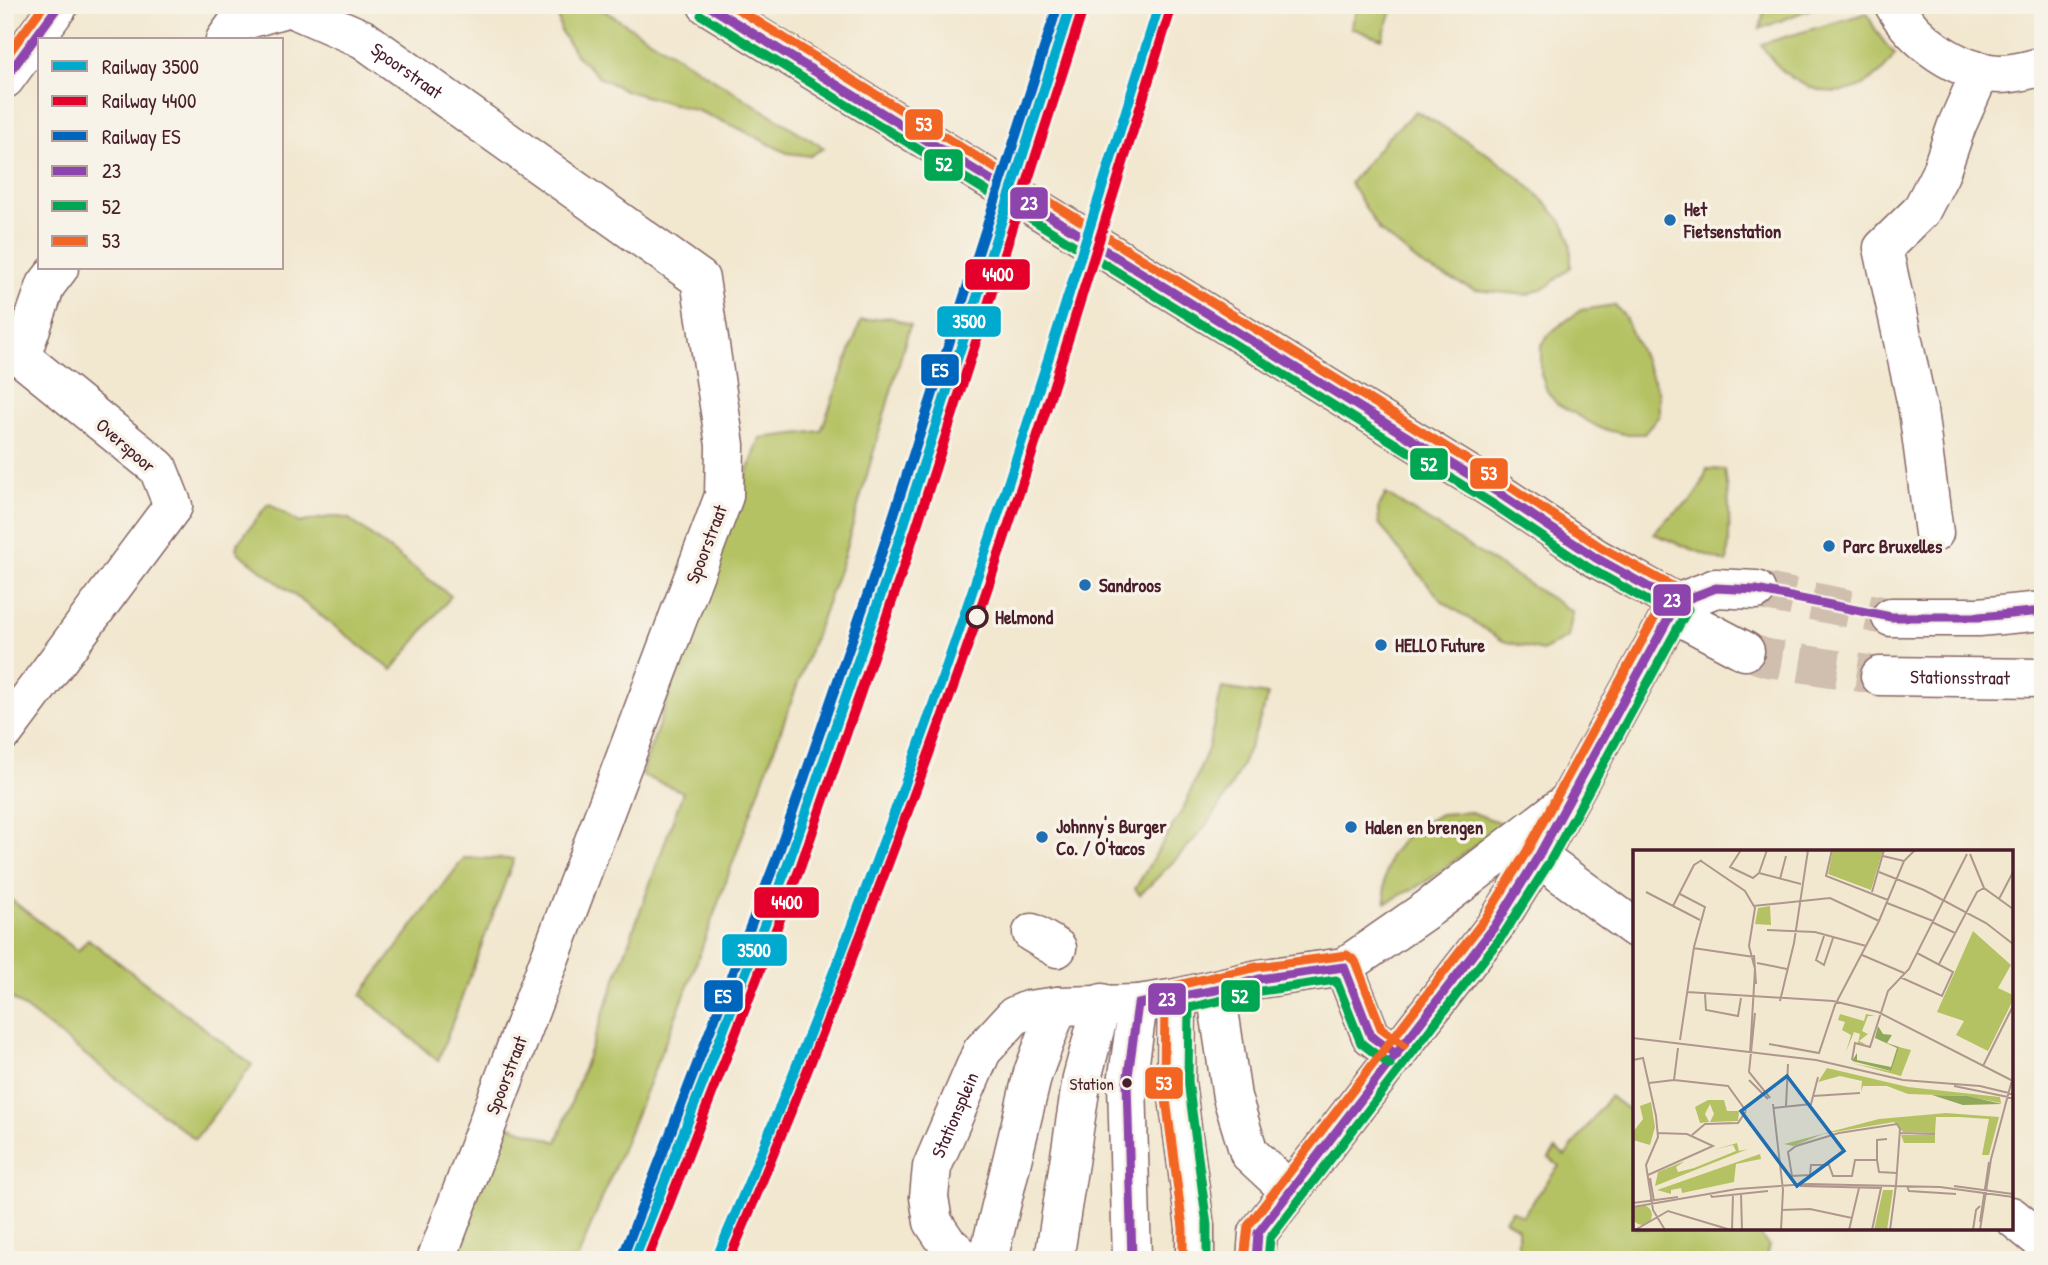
<svg xmlns="http://www.w3.org/2000/svg" width="2048" height="1265" font-family="'Patrick Hand',sans-serif">
	<rect width="100%" height="100%" fill="#f7f3e8"/>
	<filter id="ink" filterUnits="userSpaceOnUse"><feTurbulence type="fractalNoise" baseFrequency=".0143" numOctaves="2"/><feDisplacementMap in="SourceGraphic" scale="14" xChannelSelector="R" yChannelSelector="G"/><feConvolveMatrix kernelMatrix="1 2 1 2 8 2 1 2 1" color-interpolation-filters="sRGB"/></filter>
	<filter id="wash" filterUnits="userSpaceOnUse"><feTurbulence type="fractalNoise" baseFrequency=".00686" numOctaves="4" result="noise"/><feDisplacementMap in="SourceGraphic" scale="28" xChannelSelector="R" yChannelSelector="G"/><feGaussianBlur stdDeviation="1.57" result="paint"/><feColorMatrix in="noise" values="0 0 0 0 0 0 0 0 0 0 0 0 0 0 0 0 0 1.4 0 .05"/><feComposite in="paint" operator="in"/></filter>
	<g filter="url(#wash)">
		<rect width="100%" height="100%" fill="#f2e7cf"/>
		<!-- green -->
		<path fill="#b5c264" stroke="#807048" stroke-width="2" d="M 556,5 L 595,5 L 824,148 L 810,156 L 787,153 L 738,128 L 698,111 L 627,91 L 600,78 L 577,56 L 561,32 Z
			M 1358,5 L 1394,5 L 1382,39 L 1351,28 Z
			M 1765,5 L 1820,5 L 1760,29 Z
			M 1867,13 C 1874,29 1882,42 1895,54 C 1860,112 1793,99 1761,44 Z
			M 1416,111 C 1463,138 1510,163 1547,205 C 1552,211 1560,218 1564,225 C 1572,238 1571,253 1571,267 L 1548,286 L 1527,295 L 1475,290 L 1424,267 L 1380,231 L 1350,183 L 1386,139 Z
			M 1614,305 L 1624,315 L 1659,393 L 1659,416 L 1644,434 L 1624,434 L 1602,429 L 1556,403 L 1547,391 L 1541,374 L 1541,346 L 1551,332 L 1581,310 Z
			M 890,317 L 910,325 L 842,562 L 685,994 L 577,1260 L 453,1260 L 505,1124 L 557,1142 L 683,792 L 641,775 L 760,438 L 821,431 L 861,321 Z
			M 1707,469 L 1725,470 C 1730,502 1731,531 1727,563 L 1654,534 C 1673,504 1695,513 1707,469 Z
			M 1386,494 L 1573,612 L 1568,637 L 1542,651 L 1503,641 L 1442,601 L 1394,544 L 1379,523 L 1378,508 Z
			M 270,504 L 299,523 C 316,520 333,514 349,519 L 451,596 L 392,670 L 239,553 L 236,548 L 238,543 L 267,505 Z
			M 1222,688 L 1268,695 C 1253,743 1235,788 1204,828 C 1185,852 1161,873 1140,895 L 1135,889 L 1184,807 L 1208,749 Z
			M 1471,812 L 1504,824 L 1429,880 L 1386,903 L 1384,881 L 1390,856 L 1411,829 L 1441,814 Z
			M 464,858 L 514,859 L 438,1061 L 361,995 Z
			M 5,895 L 78,951 L 88,939 L 252,1065 L 195,1139 L 5,993 Z
			M 1610,1096 L 1635,1115 L 1635,1228 L 1753,1228 L 1769,1246 L 1765,1260 L 1518,1260 L 1518,1228 L 1505,1219 L 1512,1210 L 1522,1216 L 1559,1166 L 1549,1158 L 1556,1149 L 1565,1156 Z"/>
	</g>
	<g filter="url(#ink)">
		<g fill="none" stroke-linecap="round" stroke-linejoin="round">
			<!-- minor-tunnel -->
			<path stroke="#d0bfae" stroke-width="38" stroke-dasharray="38 19" stroke-linecap="butt" d="M 1756,590 L 1891,617
				M 1745,651 L 1767,658 L 1880,676"/>
			<!-- minor casing -->
			<g stroke="#856564" stroke-width="41">
				<g id="minor">
					<path d="M 707,5 L 1497,492 L 1596,558 L 1677,603 L 1692,623 L 1745,651"/>
					<path d="M 1894,5 C 1914,41 1958,73 2000,74 C 2014,74 2029,70 2043,66"/>
					<path id="s1" d="M 225,40 L 238,22 L 289,7 L 363,39 L 700,279 L 725,445 L 724,496 L 436,1260"/>
					<path d="M 5,79 L 59,5"/>
					<path d="M 1934,533 L 1918,410 L 1883,248 L 1921,211 L 1940,174 L 1957,125 L 1981,71"/>
					<path d="M 1677,603 L 1716,588 L 1756,590"/>
					<path d="M 1891,617 L 1979,617 L 2043,611"/>
					<path id="s2" d="M 1880,676 L 2043,678"/>
					<path d="M 5,731 L 173,506 L 158,468 L 21,357 L 46,285 L 59,268"/>
					<path d="M 1538,857 L 1635,928"/>
					<path d="M 1032,933 L 1057,948"/>
					<path d="M 1344,967 L 1371,1036 L 1397,1055"/>
					<path d="M 1216,990 L 1232,1097 L 1249,1153 L 1290,1191"/>
					<path d="M 1177,998 L 1176,1082 L 1195,1227 L 1195,1260"/>
					<path d="M 2011,1216 L 2043,1242"/>
					<path id="s3" d="M 966,1260 L 947,1243 L 933,1222 L 929,1197 L 932,1167 L 982,1051 L 1014,1016 L 1028,1010 L 1058,1006 L 1138,1004 L 1177,998 L 1259,979 L 1344,967 L 1429,908 L 1566,803"/>
					<path d="M 988,1260 L 1033,1073 L 1058,1006"/>
					<path d="M 1054,1260 L 1082,1078 L 1102,1003"/>
					<path d="M 1132,1260 L 1127,1083 L 1138,1004"/>
					<path d="M 1256,1260 L 1258,1233 L 1495,926 L 1538,857 L 1677,603"/>
				</g>
			</g>
			<!-- minor -->
			<use href="#minor" stroke="#fff" stroke-width="38"/>
			<!-- bus-1 casing -->
			<g stroke="#f7f3e8" stroke-width="14">
				<path id="bus-1" d="M 707,5 L 1497,492 L 1596,558 L 1677,603 L 1716,588 L 1756,590 L 1891,617 L 1979,617 L 2043,611
					M 5,79 L 59,5
					M 1132,1260 L 1127,1083 L 1138,1004 L 1216,990 L 1259,979 L 1344,967 L 1371,1036 L 1397,1055
					M 1256,1260 L 1258,1233 L 1495,926 L 1538,857 L 1677,603"/>
			</g>
			<!-- bus-2 casing -->
			<g stroke="#f7f3e8" stroke-width="14">
				<path id="bus-2" d="M 701,15 L 1490,502 L 1589,568 L 1671,614
					M 1207,1260 L 1207,1225 L 1188,1081 L 1189,1008 L 1261,991 L 1336,980 L 1361,1043 L 1390,1065
					M 1268,1260 L 1270,1238 L 1505,932 L 1549,863 L 1688,609"/>
			</g>
			<!-- bus-3 casing -->
			<g stroke="#f7f3e8" stroke-width="14">
				<path id="bus-3" d="M 731,5 L 1503,482 L 1602,548 L 1683,592
					M 5,58 L 44,5
					M 1244,1259 L 1248,1226 L 1485,919 L 1527,851 L 1666,597
					M 1183,1260 L 1183,1228 L 1164,1084 L 1165,998 L 1167,990 L 1174,986 L 1257,967 L 1347,955 L 1355,961 L 1381,1028 L 1404,1045"/>
			</g>
			<!-- bus-1 -->
			<use href="#bus-1" stroke="#8e44ad" stroke-width="9"/>
			<!-- bus-2 -->
			<use href="#bus-2" stroke="#00a651" stroke-width="9"/>
			<!-- bus-3 -->
			<use href="#bus-3" stroke="#f26522" stroke-width="9"/>
			<!-- rail-1 casing -->
			<g stroke="#f7f3e8" stroke-width="16">
				<path id="rail-1" d="M 634,1260 L 788,864 L 889,571 L 1071,5
					M 716,1260 C 799,1065 877,868 946,668 C 1022,449 1090,226 1159,5"/>
			</g>
			<!-- rail-2 casing -->
			<g stroke="#f7f3e8" stroke-width="16">
				<path id="rail-2" d="M 647,1260 L 800,868 L 901,575 L 1083,9
					M 729,1260 C 811,1067 887,873 957,676 C 1035,456 1101,231 1171,9"/>
			</g>
			<!-- rail-3 casing -->
			<g stroke="#f7f3e8" stroke-width="16">
				<path id="rail-3" d="M 623,1256 L 776,860 L 877,567 L 1058,5"/>
			</g>
			<!-- rail-1 -->
			<use href="#rail-1" stroke="#00a9ce" stroke-width="10"/>
			<!-- rail-2 -->
			<use href="#rail-2" stroke="#e4002b" stroke-width="10"/>
			<!-- rail-3 -->
			<use href="#rail-3" stroke="#0065bd" stroke-width="10"/>
		</g>
	</g>
	<!-- markers -->
	<g fill="#1f6fb2" stroke="#f7f3e8" stroke-width="2.5">
		<circle cx="1670" cy="220" r="7"/>
		<circle cx="1829" cy="546" r="7"/>
		<circle cx="1085" cy="585" r="7"/>
		<circle cx="1381" cy="645" r="7"/>
		<circle cx="1351" cy="827" r="7"/>
		<circle cx="1042" cy="837" r="7"/>
	</g>
	<circle fill="#f7f3e8" stroke="#4a1f2b" stroke-width="3.5" cx="977" cy="617" r="10"/>
	<circle fill="#4a1f2b" stroke="#f7f3e8" stroke-width="2.5" cx="1127" cy="1083" r="6"/>
	<g text-anchor="middle" stroke-width="7" stroke-linejoin="round" paint-order="stroke">
		<!-- bus labels -->
		<g font-size="17" fill="#4a1f2b" stroke="#f7f3e8" text-anchor="end">
			<text x="1114" y="1090">Station</text>
		</g>
		<!-- street labels -->
		<g font-size="19" fill="#4a1f2b" stroke="#f7f3e8">
			<text dy="7" stroke="none"><textPath href="#s1" startOffset="210">Spoorstraat</textPath></text>
			<text transform="translate(126 445) rotate(41)" y="7">Overspoor</text>
			<text transform="translate(706 544) rotate(-69)" y="7">Spoorstraat</text>
			<text dy="7" stroke="none"><textPath href="#s2" startOffset="80">Stationsstraat</textPath></text>
			<text transform="translate(506 1075) rotate(-69)" y="7">Spoorstraat</text>
			<text dy="7" stroke="none"><textPath href="#s3" startOffset="163">Stationsplein</textPath></text>
		</g>
		<!-- poi labels -->
		<g font-size="19" font-weight="bold" fill="#4a1f2b" stroke="#f7f3e8" text-anchor="start">
			<text x="1684" y="216">Het<tspan x="1684" dy="22">Fietsenstation</tspan></text>
			<text x="1843" y="553">Parc Bruxelles</text>
			<text x="1099" y="592">Sandroos</text>
			<text x="1395" y="652">HELLO Future</text>
			<text x="1056" y="833">Johnny's Burger<tspan x="1056" dy="22">Co. / O'tacos</tspan></text>
			<text x="1365" y="834">Halen en brengen</text>
		</g>
		<!-- stop labels -->
		<g font-size="19" font-weight="bold" fill="#4a1f2b" stroke="#f7f3e8" text-anchor="start">
			<text x="995" y="624">Helmond</text>
		</g>
	</g>
	<!-- overview -->
	<g transform="translate(1633 850)">
		<rect width="380" height="380" fill="#f2e7cf"/>
		<path d="M 200,0 L 250,0 L 238,40 L 195,24 ZM 137,56 L 138,75 L 122,74 L 125,58 ZM 340,81 L 378,115 L 365,138 L 380,145 L 380,150 L 355,201 L 323,185 L 331,171 L 304,162 ZM 207,164 L 231,171 L 233,164 L 242,166 L 235,166 L 229,181 L 235,184 L 226,191 L 234,195 L 225,193 L 227,184 L 221,182 L 213,202 L 218,185 L 209,180 L 212,172 L 205,170 ZM 266,197 L 278,200 L 268,226 L 219,213 L 257,221 ZM 194,218 L 275,237 L 367,247 L 368,253 L 334,246 L 275,244 L 254,236 L 230,236 L 228,242 L 229,231 L 207,226 L 185,232 ZM 75,250 L 91,250 L 94,261 L 106,261 L 105,271 L 77,272 L 81,264 L 77,254 L 72,264 L 76,272 L 67,273 L 62,257 ZM 18,252 L 22,277 L 17,295 L 0,290 L 0,282 L 10,269 L 7,256 ZM 313,263 L 366,267 L 356,305 L 349,305 L 356,269 L 326,267 L 303,267 L 302,283 L 270,282 L 261,272 L 190,284 L 160,296 L 151,294 L 246,269 ZM 268,285 L 302,285 L 302,293 L 271,293 ZM 104,293 L 106,301 L 115,299 L 22,336 L 25,322 L 52,311 L 43,317 L 45,322 L 61,318 L 103,301 L 100,295 L 80,300 ZM 127,304 L 128,309 L 103,314 L 101,332 L 49,343 L 48,338 L 38,340 L 38,344 L 24,340 ZM 250,340 L 260,340 L 254,380 L 241,380 ZM-1 365a10 10 0 1 1 20 0a10 10 0 1 1-20 0Z" fill="#b5c264"/>
		<path d="M 245,176 L 250,184 L 259,185 L 254,193 L 266,197 L 258,221 L 219,211 L 224,203 L 224,210 L 258,217 L 264,198 L 242,188 ZM 299,245 L 335,246 L 369,254 L 330,255 Z" fill="#90a85a"/>
		<path fill="none" stroke="#af978d" stroke-width="2" d="M 108,0 L 97,17 L 120,28 L 126,23M 199,0 L 193,26 L 255,50M 337,4 L 351,38 L 380,59M 250,6 L 271,11M 68,11 L 112,41 L 122,58 L 116,96 L 122,119 L 117,204M 246,22 L 291,40 L 353,73 L 380,94M 126,23 L 168,34M 126,23 L 134,0M 147,29 L 153,6M 13,42 L 67,70M 239,42 L 251,0M 366,49 L 380,22M 254,53 L 300,71M 40,56 L 61,15 L 69,10M 120,56 L 197,48 L 246,71M 299,72 L 322,83M 134,80 L 182,82 L 233,96M 191,86 L 183,110 L 191,115 L 200,88M 60,98 L 121,107M 121,105 L 123,134M 229,105 L 271,123M 124,113 L 154,119M 306,114 L 344,42 L 351,38M 267,127 L 309,146 L 320,122 L 284,103M 54,142 L 200,151 L 245,162 L 380,231M 72,144 L 73,160 L 105,166 L 108,148M 147,151 L 161,93 L 175,0M 122,163 L 116,222 L 137,248M 0,188 L 183,210 L 270,230 L 347,236 L 380,244M 47,190 L 61,97 L 72,57 L 47,44M 136,194 L 186,203 L 202,155 L 246,71 L 271,11 L 282,0M 0,210 L 10,208 L 23,266 L 25,287 L 13,315 L 20,360 L 32,380M 219,210 L 222,193 L 237,197 L 255,141 L 276,119 L 334,4M 350,216 L 380,156M 41,230 L 95,236 L 113,261M 41,230 L 45,198M 116,230 L 135,249M 16,233 L 41,230M 321,236 L 380,248M 180,246 L 227,243M 140,254 L 150,340 L 148,380M 153,256 L 155,214M 141,258 L 178,254 L 185,227M 266,283 L 302,284M 59,285 L 72,274 L 105,273 L 113,261M 244,310 L 244,290 L 254,289M 15,325 L 80,296 L 54,284 L 25,283M 17,328 L 21,351M 167,336 L 248,338 L 239,380M 274,336 L 276,341 L 323,344M 321,336 L 380,344M 77,343 L 79,347 L 135,341M 108,343 L 109,380M 0,353 L 45,347M 0,357 L 104,339 L 175,334 L 307,337 L 380,347M 148,360 L 177,359 L 219,368M 347,372 L 356,312M 2,380 L 35,361 L 98,380M 99,380 L 100,344M 216,380 L 226,338M 257,380 L 263,335 L 267,279 L 264,274 L 206,283 L 163,296 L 155,302 L 159,326 L 177,325 L 178,315 L 196,315 L 200,326 L 219,326 L 222,310 L 244,310 L 246,322 L 264,323M 340,380 L 343,360 L 347,356M 347,380 L 358,309 L 379,230"/>
		<path fill="#1f6fb2" fill-opacity="0.15" stroke="#1f6fb2" stroke-width="3.5" d="M 154,226 L 211,301 L 164,336 L 108,261 Z"/>
		<rect width="380" height="380" fill="none" stroke="#4a1f2b" stroke-width="3.5"/>
	</g>
	<g stroke="#f7f3e8" stroke-width="2.5">
		<rect x="904" y="108" width="40" height="33" rx="7" fill="#f26522"/>
		<rect x="923" y="148" width="41" height="34" rx="7" fill="#00a651"/>
		<rect x="1009" y="186" width="40" height="34" rx="7" fill="#8e44ad"/>
		<rect x="964" y="258" width="67" height="33" rx="7" fill="#e4002b"/>
		<rect x="936" y="305" width="66" height="33" rx="7" fill="#00a9ce"/>
		<rect x="920" y="353" width="40" height="34" rx="7" fill="#0065bd"/>
		<rect x="1409" y="447" width="40" height="34" rx="7" fill="#00a651"/>
		<rect x="1469" y="457" width="40" height="33" rx="7" fill="#f26522"/>
		<rect x="1652" y="583" width="40" height="34" rx="7" fill="#8e44ad"/>
		<rect x="753" y="886" width="67" height="33" rx="7" fill="#e4002b"/>
		<rect x="721" y="933" width="67" height="34" rx="7" fill="#00a9ce"/>
		<rect x="1220" y="979" width="41" height="34" rx="7" fill="#00a651"/>
		<rect x="703" y="979" width="41" height="34" rx="7" fill="#0065bd"/>
		<rect x="1147" y="982" width="40" height="34" rx="7" fill="#8e44ad"/>
		<rect x="1144" y="1066" width="40" height="34" rx="7" fill="#f26522"/>
	</g>
	<g font-size="19" text-anchor="middle" font-weight="bold" fill="#fff">
		<text x="924" y="131">53</text>
		<text x="944" y="171">52</text>
		<text x="1029" y="210">23</text>
		<text x="998" y="281">4400</text>
		<text x="969" y="328">3500</text>
		<text x="940" y="377">ES</text>
		<text x="1429" y="471">52</text>
		<text x="1489" y="480">53</text>
		<text x="1672" y="607">23</text>
		<text x="787" y="909">4400</text>
		<text x="754" y="957">3500</text>
		<text x="1240" y="1003">52</text>
		<text x="723" y="1003">ES</text>
		<text x="1167" y="1006">23</text>
		<text x="1164" y="1090">53</text>
	</g>
	<!-- margin -->
	<rect width="2048" height="1265" fill="none" stroke="#f7f3e8" stroke-width="28"/>
	<!-- legend -->
	<rect x="38" y="38" width="245" height="231" fill="#f7f3e8" stroke="#b29e9c" stroke-width="2"/>
	<rect x="52" y="61" width="35" height="10" fill="#00a9ce" stroke="#b29e9c" stroke-width="2"/>
	<text x="102" y="74" font-size="21" fill="#4a1f2b">Railway 3500</text>
	<rect x="52" y="96" width="35" height="10" fill="#e4002b" stroke="#b29e9c" stroke-width="2"/>
	<text x="102" y="108" font-size="21" fill="#4a1f2b">Railway 4400</text>
	<rect x="52" y="131" width="35" height="10" fill="#0065bd" stroke="#b29e9c" stroke-width="2"/>
	<text x="102" y="144" font-size="21" fill="#4a1f2b">Railway ES</text>
	<rect x="52" y="166" width="35" height="10" fill="#8e44ad" stroke="#b29e9c" stroke-width="2"/>
	<text x="102" y="178" font-size="21" fill="#4a1f2b">23</text>
	<rect x="52" y="201" width="35" height="10" fill="#00a651" stroke="#b29e9c" stroke-width="2"/>
	<text x="102" y="214" font-size="21" fill="#4a1f2b">52</text>
	<rect x="52" y="236" width="35" height="10" fill="#f26522" stroke="#b29e9c" stroke-width="2"/>
	<text x="102" y="248" font-size="21" fill="#4a1f2b">53</text>
</svg>
